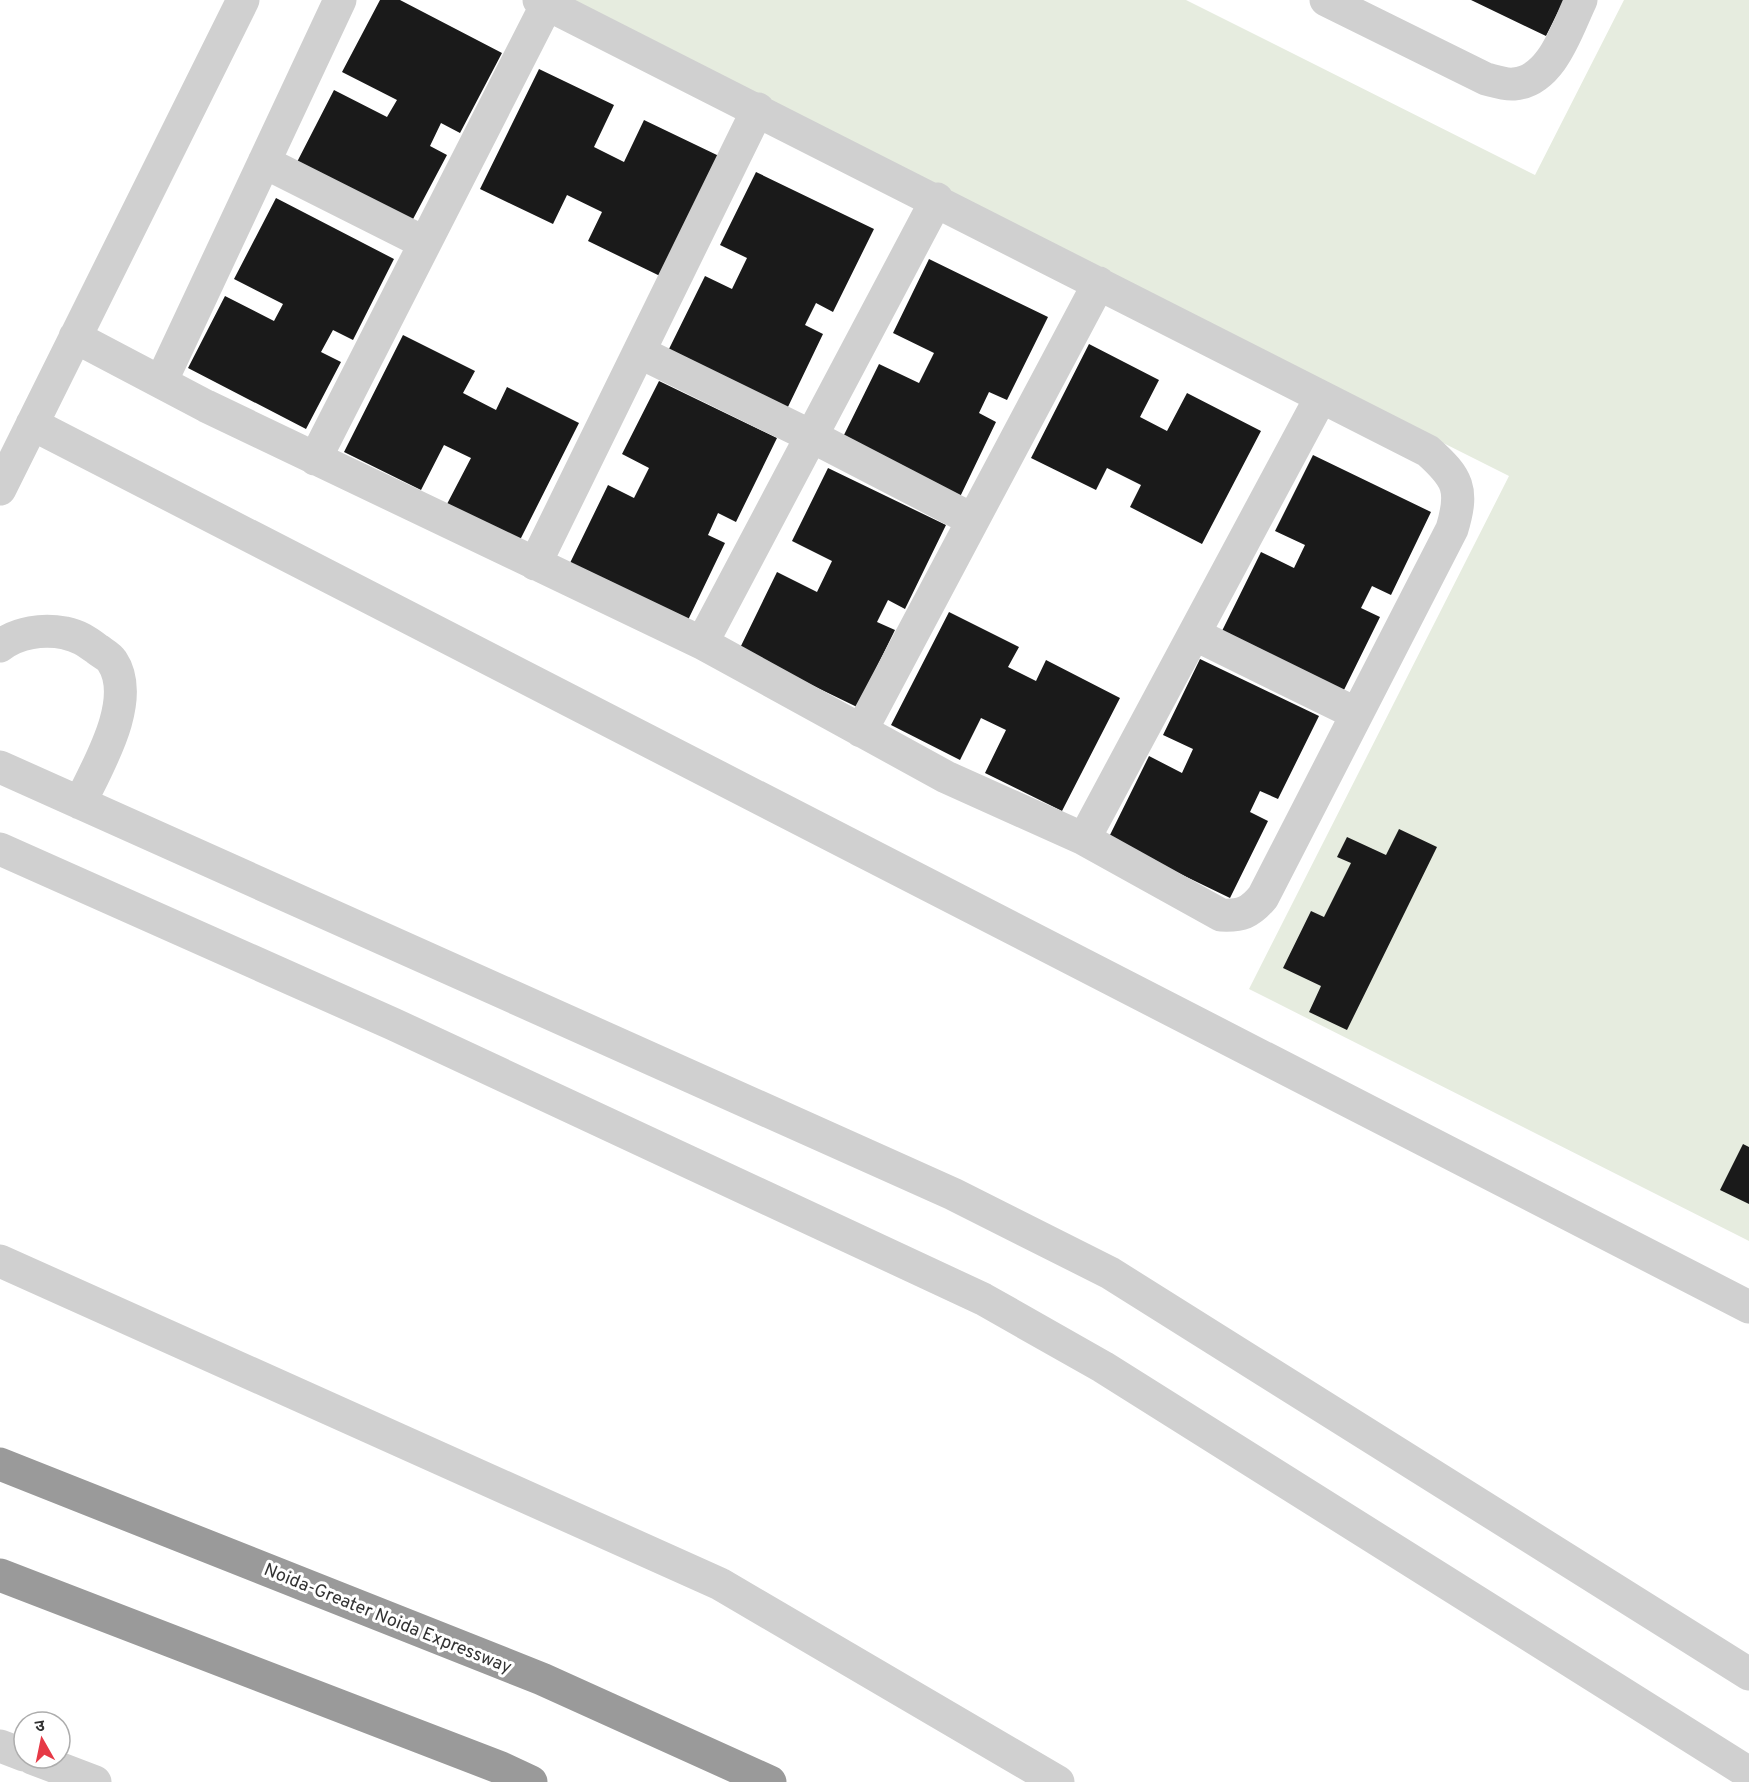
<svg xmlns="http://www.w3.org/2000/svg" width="1749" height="1782" font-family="Overpass,'Noto Sans Devanagari',sans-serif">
	<rect width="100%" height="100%" fill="#fff"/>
	<!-- green -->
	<path fill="#e6ecdf" d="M 561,0 L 1186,0 L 1535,175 L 1624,0 L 1749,0 L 1749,1241 L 1249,989 L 1509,476 Z"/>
	<!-- building -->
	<path fill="#1a1a1a" d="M 380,0 L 400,0 L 502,53 L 460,133 L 441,123 L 430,146 L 447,155 L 412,221 L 297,162 L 334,90 L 387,117 L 397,100 L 342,72 Z
		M 1471,0 L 1564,0 L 1546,36 Z
		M 539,69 L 614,105 L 594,147 L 624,162 L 644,120 L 719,156 L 660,276 L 588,241 L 602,212 L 567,195 L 553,224 L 480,189 Z
		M 756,172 L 874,229 L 833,312 L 816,303 L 805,325 L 823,334 L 786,411 L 667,353 L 705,276 L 732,289 L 747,258 L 720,245 Z
		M 276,198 L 394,259 L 353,340 L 333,330 L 321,352 L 341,362 L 306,429 L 188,368 L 225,296 L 274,321 L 283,304 L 234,279 Z
		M 929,259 L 1048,317 L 1007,400 L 989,392 L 979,413 L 996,422 L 959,499 L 841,441 L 879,364 L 919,383 L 934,353 L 893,333 Z
		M 403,335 L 475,371 L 463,393 L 496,410 L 507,387 L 579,423 L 520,540 L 447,504 L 471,458 L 444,445 L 421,490 L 344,452 Z
		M 1089,344 L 1159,380 L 1140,417 L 1167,431 L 1187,393 L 1261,431 L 1202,544 L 1130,507 L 1141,485 L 1107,468 L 1096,490 L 1031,458 Z
		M 659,381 L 777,438 L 736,522 L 718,513 L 708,535 L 725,543 L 688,620 L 570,563 L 608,485 L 634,498 L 649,468 L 622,454 Z
		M 1313,455 L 1431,512 L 1391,595 L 1372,586 L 1361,608 L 1380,617 L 1342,694 L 1220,635 L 1261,552 L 1294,568 L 1305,545 L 1275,531 Z
		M 828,468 L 946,525 L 905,609 L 888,600 L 877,622 L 895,630 L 857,707 L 739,650 L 777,572 L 817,592 L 832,561 L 792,541 Z
		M 949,612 L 1019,647 L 1008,667 L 1036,681 L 1046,660 L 1120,698 L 1062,811 L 985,773 L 1006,730 L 981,718 L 960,760 L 891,725 Z
		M 1200,659 L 1319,716 L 1278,799 L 1260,791 L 1250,812 L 1268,821 L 1230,898 L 1108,839 L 1149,756 L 1182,773 L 1193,749 L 1163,735 Z
		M 1399,829 L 1437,847 L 1347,1030 L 1309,1012 L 1321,986 L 1283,968 L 1311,911 L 1324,917 L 1351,863 L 1337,857 L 1347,837 L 1386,855 Z
		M 1743,1144 L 1749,1147 L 1749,1204 L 1720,1190 Z"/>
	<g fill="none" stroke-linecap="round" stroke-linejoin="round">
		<!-- minor -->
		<path stroke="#d0d0d0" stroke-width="33" d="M 1326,0 L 1486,79 C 1494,81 1505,85 1514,84 C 1552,81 1567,29 1581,0
			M 264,162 L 425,243
			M 75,337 L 206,406 L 702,643 L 946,777 L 1084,839 L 1221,915 C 1241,916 1250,913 1263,897 L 1452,529 C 1464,489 1458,478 1428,451 L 539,0
			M 639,352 L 811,436 L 973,520
			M 161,382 L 340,0
			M 32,424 L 1749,1307
			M 315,459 L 547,4
			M 0,489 L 243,0
			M 535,564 L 758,109
			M 1194,634 L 1357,714
			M 702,643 L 937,199
			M 0,646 C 18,632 43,629 65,633 C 79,636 86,641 97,649 C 102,653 109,656 112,661 C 138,700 97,767 80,803
			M 861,731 L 1099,283
			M 0,767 L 953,1194 L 1110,1273 L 1749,1674
			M 1084,839 L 1321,397
			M 0,849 L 393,1024 L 983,1299 L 1103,1367 L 1749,1773
			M 0,1261 L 720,1584 L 1058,1782
			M 0,1746 L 24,1755
			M 32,1758 L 95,1782"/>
		<!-- highway -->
		<path stroke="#9a9a9a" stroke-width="33" d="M 0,1464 L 542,1679 L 770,1782
			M 0,1575 L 501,1768 L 531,1782"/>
	</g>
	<g text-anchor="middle" stroke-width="6" stroke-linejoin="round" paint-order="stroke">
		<!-- street labels -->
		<g font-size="18" fill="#333" stroke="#fff">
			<text transform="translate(388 1618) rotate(22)" y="6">Noida-Greater Noida Expressway</text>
		</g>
	</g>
	<!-- north arrow -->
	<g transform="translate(42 1740) rotate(351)"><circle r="28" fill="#ffffff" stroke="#adadad" stroke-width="1.5"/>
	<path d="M0-4.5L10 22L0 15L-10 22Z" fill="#e63946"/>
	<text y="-9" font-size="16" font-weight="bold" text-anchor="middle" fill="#333333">उ</text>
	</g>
</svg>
